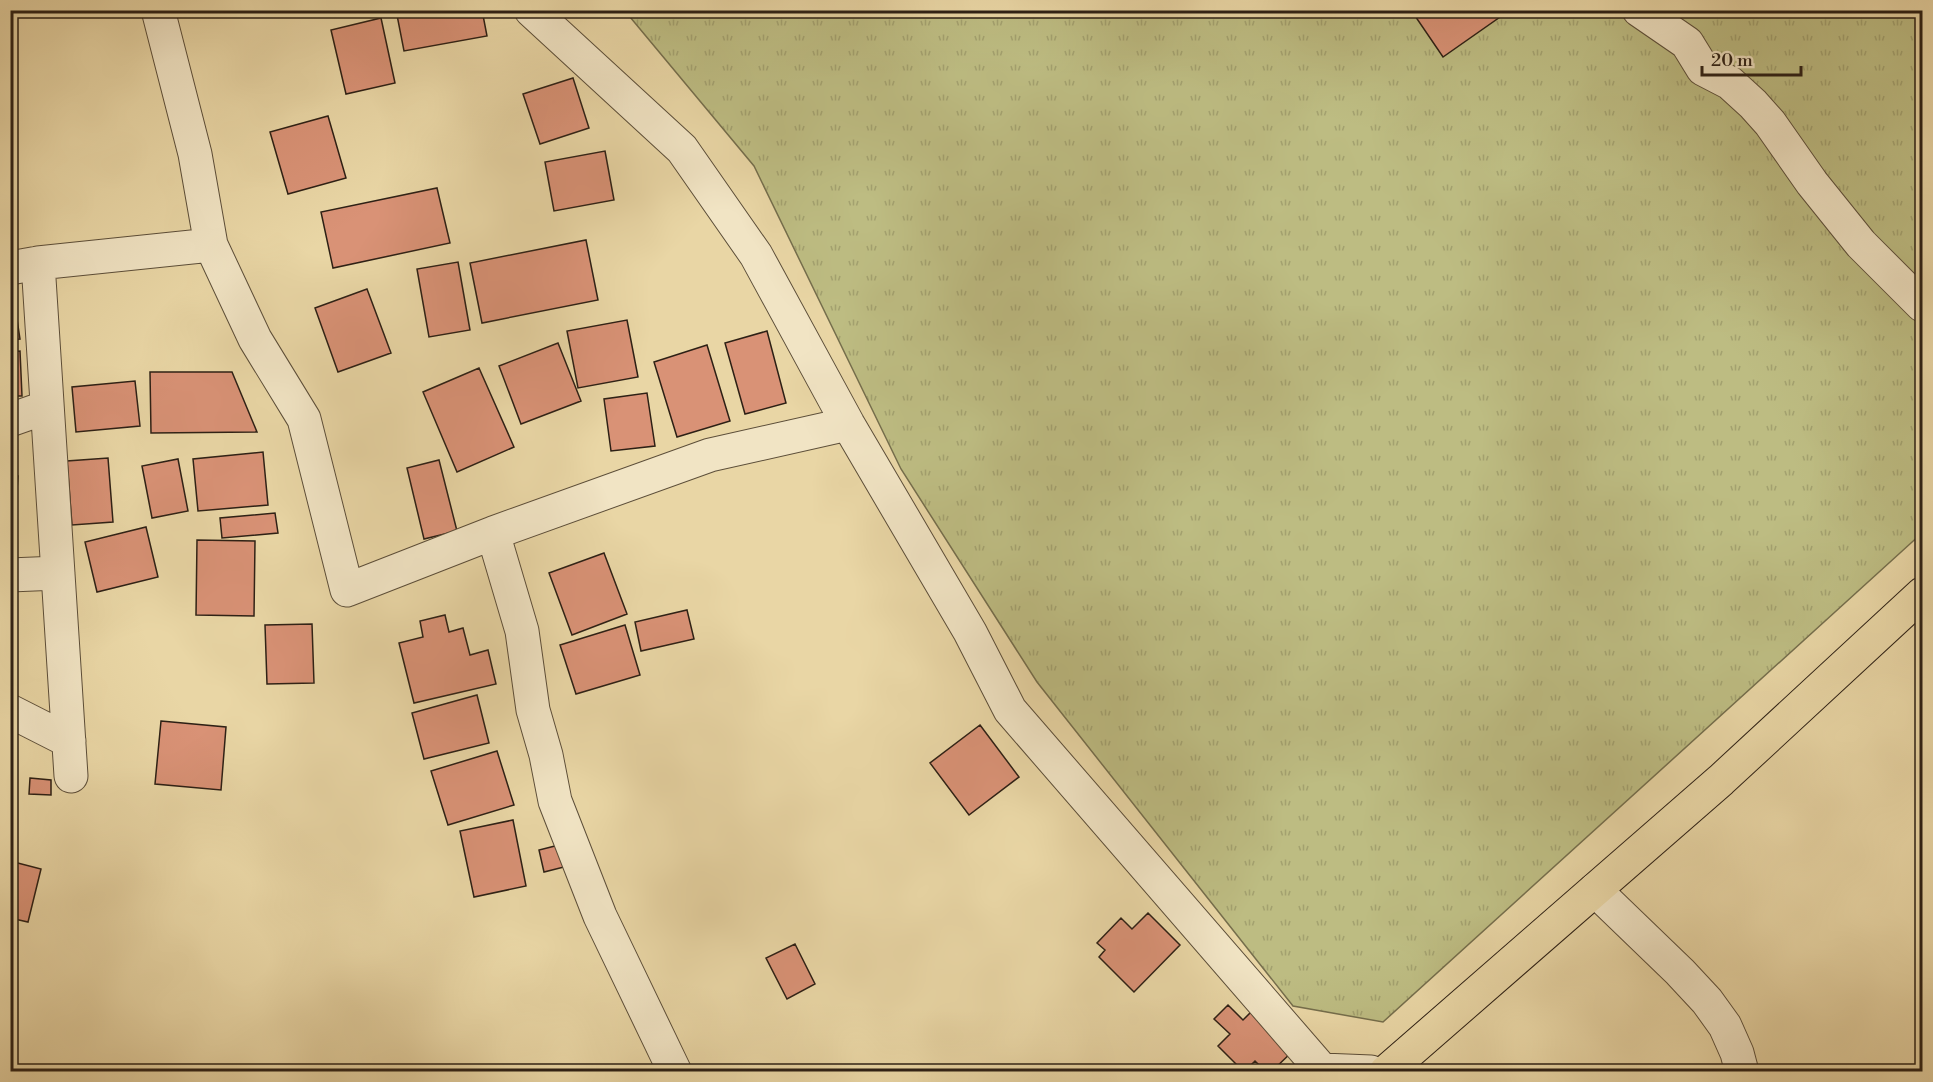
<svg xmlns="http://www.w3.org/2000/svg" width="1933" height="1082" font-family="'Libre Bodoni',serif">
	<defs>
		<pattern id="park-tufts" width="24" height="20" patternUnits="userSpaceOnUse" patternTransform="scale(1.5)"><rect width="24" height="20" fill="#bdbc82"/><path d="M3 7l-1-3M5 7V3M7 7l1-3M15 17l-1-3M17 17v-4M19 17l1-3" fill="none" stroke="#a3a16f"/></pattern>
	</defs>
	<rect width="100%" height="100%" fill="#e9d6a5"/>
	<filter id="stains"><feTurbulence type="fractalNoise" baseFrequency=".00333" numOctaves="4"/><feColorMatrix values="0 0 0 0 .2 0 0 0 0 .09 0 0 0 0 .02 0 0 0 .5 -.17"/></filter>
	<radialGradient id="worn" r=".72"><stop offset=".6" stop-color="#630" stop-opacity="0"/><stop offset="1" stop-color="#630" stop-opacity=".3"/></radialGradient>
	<!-- park -->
	<path fill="url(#park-tufts)" stroke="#756e4c" stroke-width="1.5" d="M 625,11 L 1922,11 L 1922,533 L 1383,1022 L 1293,1006 L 1037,682 L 901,469 L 754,166 Z"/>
	<!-- building -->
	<path fill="#d99276" stroke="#2d2015" stroke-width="1.5" d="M 396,10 L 482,10 L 487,36 L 404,51 Z
		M 1411,10 L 1510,10 L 1443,57 Z
		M 381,18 L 395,83 L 346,94 L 331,30 Z
		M 573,78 L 589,128 L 540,144 L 523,94 Z
		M 328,116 L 346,178 L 288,194 L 270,132 Z
		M 605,151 L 614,200 L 554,211 L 545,162 Z
		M 437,188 L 450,243 L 333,268 L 321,212 Z
		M 10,206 L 16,237 L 10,238 Z
		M 586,240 L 598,300 L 482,323 L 470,263 Z
		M 458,262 L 470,330 L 429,337 L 417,269 Z
		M 367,289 L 391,353 L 338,372 L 315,308 Z
		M 13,293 L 20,339 L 10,340 L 10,294 Z
		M 627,320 L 638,377 L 578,388 L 567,331 Z
		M 767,331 L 786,403 L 745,414 L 725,343 Z
		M 558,343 L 581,401 L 521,424 L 499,366 Z
		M 707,345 L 730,421 L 677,437 L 654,362 Z
		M 20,351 L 22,396 L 10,396 L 10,352 Z
		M 479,368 L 514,447 L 457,472 L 423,392 Z
		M 150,372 L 232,372 L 257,432 L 151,433 Z
		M 135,381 L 140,426 L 76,432 L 72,387 Z
		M 647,393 L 655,446 L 611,451 L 604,399 Z
		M 263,452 L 268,505 L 198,511 L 193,459 Z
		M 108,458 L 113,522 L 72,525 L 67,461 Z
		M 178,459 L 188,511 L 152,518 L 142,466 Z
		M 439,460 L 457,531 L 424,539 L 407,468 Z
		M 10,476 L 18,476 L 13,545 L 10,545 Z
		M 275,513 L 278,533 L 222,538 L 220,518 Z
		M 146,527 L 158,577 L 97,592 L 85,542 Z
		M 197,540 L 255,541 L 254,616 L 196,615 Z
		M 604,553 L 627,614 L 572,635 L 549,573 Z
		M 687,610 L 694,639 L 641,651 L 635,622 Z
		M 445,615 L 449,632 L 463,628 L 470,655 L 488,650 L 496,684 L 414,703 L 399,643 L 423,637 L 420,621 Z
		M 312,624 L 314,683 L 267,684 L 265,625 Z
		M 625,625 L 640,675 L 576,694 L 560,645 Z
		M 477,695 L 489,743 L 424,759 L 412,713 Z
		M 161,721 L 226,727 L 221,790 L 155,784 Z
		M 980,725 L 1019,777 L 969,815 L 930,763 Z
		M 497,751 L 514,805 L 448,825 L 431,771 Z
		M 30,778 L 51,780 L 51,795 L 29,794 Z
		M 513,820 L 526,886 L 474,897 L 460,831 Z
		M 559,845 L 564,867 L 544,872 L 539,850 Z
		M 10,861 L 41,869 L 28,922 L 10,918 Z
		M 1148,913 L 1180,945 L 1134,992 L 1099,957 L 1105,950 L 1097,943 L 1121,918 L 1132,929 Z
		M 795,944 L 815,984 L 787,999 L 766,958 Z
		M 1228,1005 L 1243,1020 L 1255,1008 L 1295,1049 L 1271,1072 L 1266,1072 L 1255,1061 L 1244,1072 L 1218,1046 L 1230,1034 L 1214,1019 Z"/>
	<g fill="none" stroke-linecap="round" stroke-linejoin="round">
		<!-- minor casing -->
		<g stroke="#5c4e39" stroke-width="35">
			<path id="minor" d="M 158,10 L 195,154 L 211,245 L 255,339 L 304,419 L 347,590 L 493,533 L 522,631 L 533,710 L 546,755 L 555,801 L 600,916 L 675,1072
				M 531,10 L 682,149 L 756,255 L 848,424 L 970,632 L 1010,710 L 1322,1070 L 1371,1072
				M 1639,10 L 1687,43 L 1703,69 L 1730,83 L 1753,104 L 1770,123 L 1812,183 L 1861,244 L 1922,305
				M 38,263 L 71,776
				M 10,268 L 38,263 L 211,245
				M 10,420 L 47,407
				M 493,533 L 710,455 L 848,424
				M 10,575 L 58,573
				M 10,711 L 69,741
				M 1595,890 L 1680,972 L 1707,1001 L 1725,1026 L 1737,1053 L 1742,1072"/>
		</g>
		<!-- major casing -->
		<g stroke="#2d2015" stroke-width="35">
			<path id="major" d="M 1386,1072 L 1721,780 L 1922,594"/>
		</g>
		<!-- minor -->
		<use href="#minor" stroke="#f1e4c4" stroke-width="33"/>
		<!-- major -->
		<use href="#major" stroke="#e9d6a5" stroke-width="33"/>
	</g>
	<!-- margin -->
	<rect width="1933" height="1082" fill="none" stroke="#e9d6a5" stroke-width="36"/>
	<rect x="12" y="12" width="1909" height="1058" fill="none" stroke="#2d2015" stroke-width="3"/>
	<rect x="18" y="18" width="1897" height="1046" fill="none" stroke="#2d2015" stroke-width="1.5"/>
	<!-- scale -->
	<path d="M1702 66v9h99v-9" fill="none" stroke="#2d2015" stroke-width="3"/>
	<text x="1711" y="66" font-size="18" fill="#2d2015" stroke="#f1e4c4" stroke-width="4.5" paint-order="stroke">20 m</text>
	<rect width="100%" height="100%" filter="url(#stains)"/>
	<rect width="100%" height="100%" fill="url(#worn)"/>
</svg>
